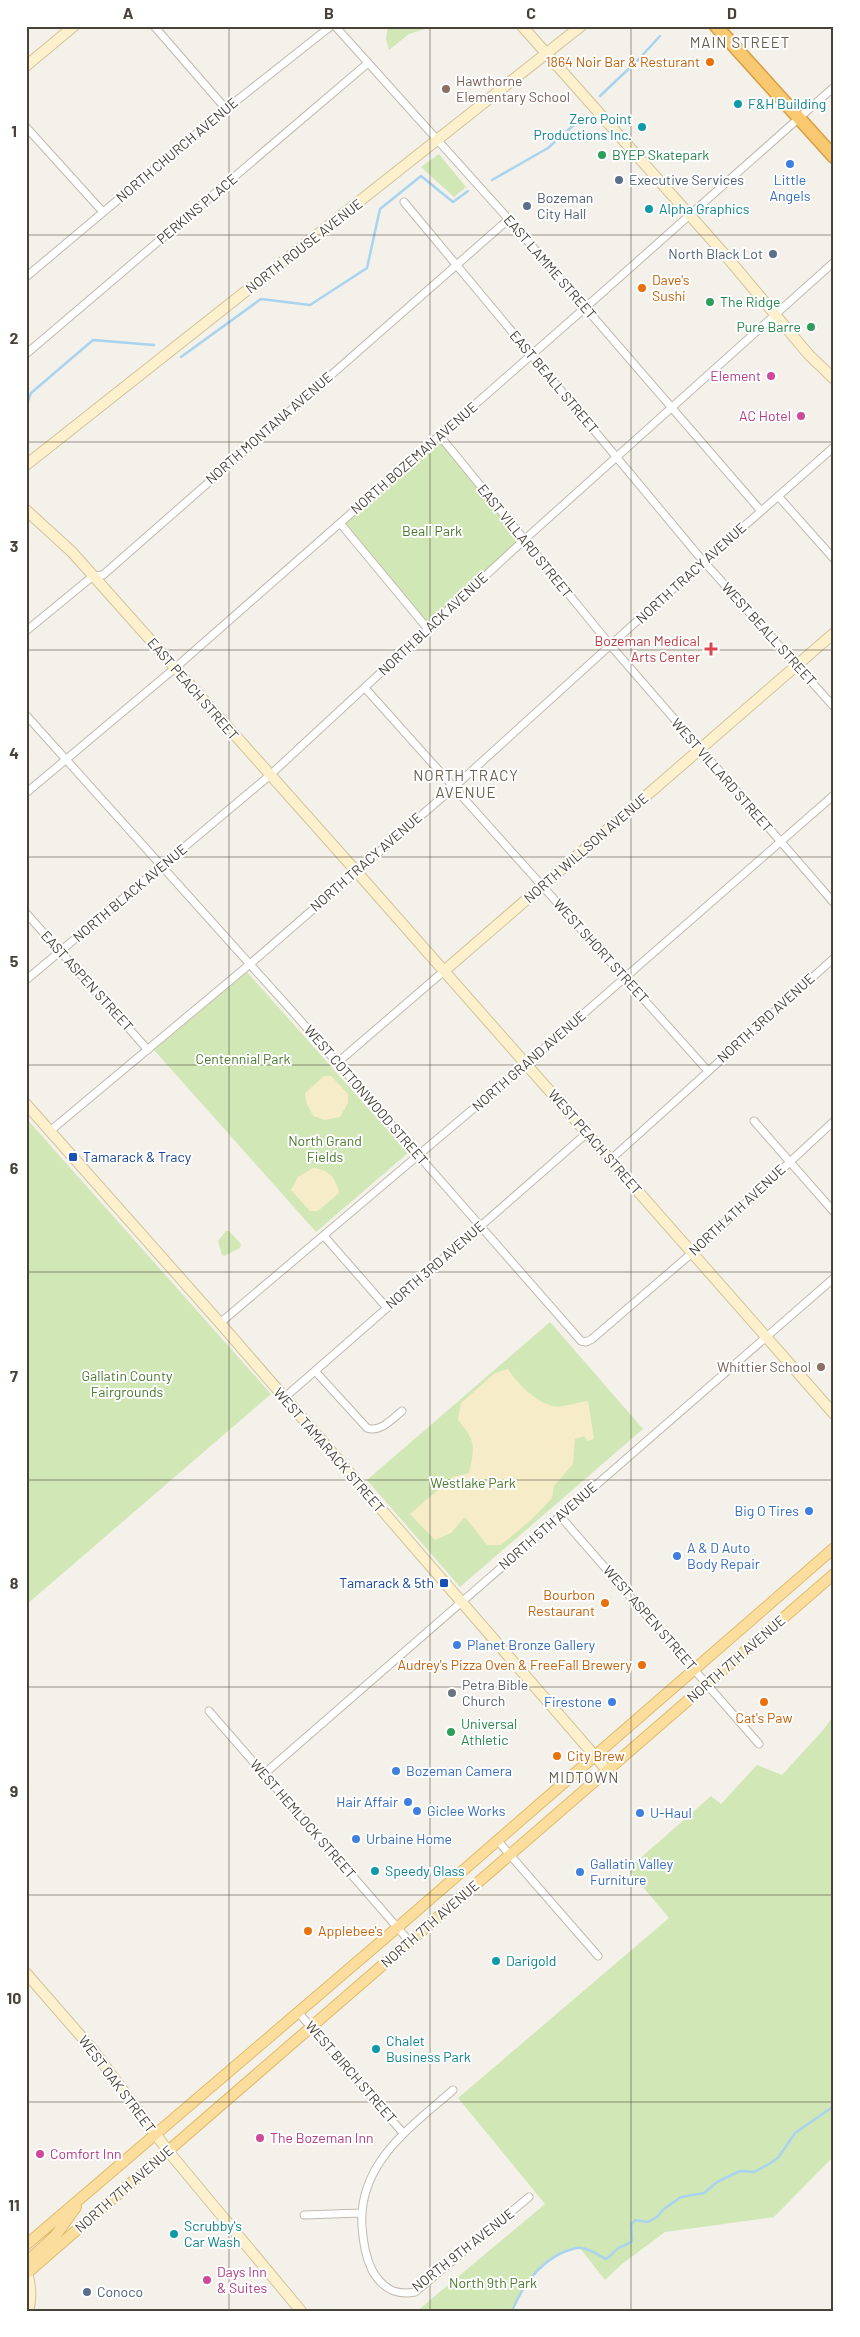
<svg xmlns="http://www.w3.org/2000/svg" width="860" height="2337" font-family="Barlow,sans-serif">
	<rect width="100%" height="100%" fill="#f4f1ea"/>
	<!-- green -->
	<path fill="#d1e7b5" d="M 388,26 L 434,26 L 409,34 L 389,50 L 386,39 Z
		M 439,154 L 466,187 L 454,197 L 421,167 Z
		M 440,436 L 524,540 L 427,628 L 340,523 Z
		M 247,972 L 408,1153 L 316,1232 L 154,1050 Z
		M 26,1118 L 271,1394 L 26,1605 Z
		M 226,1231 L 229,1231 L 241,1244 L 240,1248 L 224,1256 L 222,1255 L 218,1241 Z
		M 550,1322 L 643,1429 L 460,1587 L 367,1480 Z
		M 834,1715 L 834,2156 L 774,2217 L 665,2232 L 622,2264 L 605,2280 L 579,2247 C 569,2251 558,2253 549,2259 C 532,2271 520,2292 512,2311 L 417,2311 L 545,2204 L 458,2098 L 669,1918 L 628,1869 L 711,1796 L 721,1804 L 757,1765 L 782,1775 L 824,1729 Z"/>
	<!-- sand -->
	<path fill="#f7ecc8" d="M 324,1076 L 331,1076 L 348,1094 L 348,1103 L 340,1117 L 325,1120 L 313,1116 L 306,1102 L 305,1093 Z
		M 313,1168 C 329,1169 336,1178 339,1193 L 318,1211 L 310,1211 L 291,1190 L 298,1177 Z
		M 508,1369 C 517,1383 535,1402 553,1406 C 562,1408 578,1402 588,1401 L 594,1439 L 588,1441 L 584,1436 L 575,1439 L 573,1464 L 554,1486 L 552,1498 L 532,1519 L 501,1545 L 487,1545 L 465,1517 L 451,1533 L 435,1540 L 410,1514 L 453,1477 L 469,1473 C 475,1447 476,1441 458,1420 L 461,1403 L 495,1373 Z"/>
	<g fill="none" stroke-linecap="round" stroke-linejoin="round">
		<!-- stream -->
		<path stroke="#a9d3ee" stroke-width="2.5" d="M 600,96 L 639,59 L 660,36
			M 492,180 L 548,148 L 584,116
			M 181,357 L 261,299 L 310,305 L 367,268 L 380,209 L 421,176 L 453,202 L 468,191
			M 26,407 L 31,393 L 93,340 L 154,345
			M 512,2311 C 523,2285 539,2262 566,2251 C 571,2250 576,2247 581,2248 C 592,2249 597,2255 606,2259 C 612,2256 614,2250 620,2247 C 625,2245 627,2245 632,2241 L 631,2225 L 635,2220 L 648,2222 L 657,2217 L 664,2209 L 681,2197 L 704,2193 L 717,2182 L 740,2171 L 754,2172 L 769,2164 L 778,2158 L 795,2133 L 834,2106"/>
		<!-- street casing -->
		<g stroke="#c0b9ad" stroke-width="9">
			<path id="street" d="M 154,26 L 226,109
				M 335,26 L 513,224 L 761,511
				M 26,127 L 103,212
				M 404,202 L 698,555 L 834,707
				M 26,277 L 226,109 L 331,26
				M 26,354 L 368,63
				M 440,436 L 611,646 L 834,903
				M 778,496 L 834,559
				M 340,523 L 427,628
				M 26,631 L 93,576 L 103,575 L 509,219
				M 365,688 L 708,1071
				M 26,715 L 292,1011 L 581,1341 L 586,1342 L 592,1339 L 692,1253 L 834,1121
				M 26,793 L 175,668 L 586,307 L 834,87
				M 26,913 L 148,1050
				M 26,980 L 269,776 L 524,540 L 834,262
				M 337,1063 L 444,971
				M 754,1121 L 834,1212
				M 50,1131 L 250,964 L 454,787 L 658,602 L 834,447
				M 610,1160 L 834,958
				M 324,1236 L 387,1308
				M 220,1323 L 526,1064 L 834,795
				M 315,1371 L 367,1428 C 380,1433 392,1419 402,1411
				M 284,1398 L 587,1133
				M 560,1516 L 759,1744
				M 209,1711 L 410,1942
				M 264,1774 L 834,1278
				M 497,1840 L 598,1956
				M 298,2012 L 403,2133
				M 453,2090 C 411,2127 358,2163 362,2226 C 363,2241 365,2256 372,2270 C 382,2288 395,2296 415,2292 L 529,2197
				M 304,2215 L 361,2213"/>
		</g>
		<!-- secondary casing -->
		<g stroke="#d2c39b" stroke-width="12">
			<path id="secondary" d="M 522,26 L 726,256 L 809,355 L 834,379
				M 26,66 L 74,26
				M 26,465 L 581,26
				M 26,510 L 72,552 L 356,871 L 834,1414
				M 444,971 L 834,633
				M 26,1104 L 220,1323 L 607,1770
				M 26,1973 L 93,2050 L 168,2151 L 301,2311
				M 27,2273 C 31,2286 32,2297 28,2311"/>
		</g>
		<!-- primary casing -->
		<g stroke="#e0bb6c" stroke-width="12">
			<path id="primary" d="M 26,2245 L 398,1927 L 834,1548
				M 27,2273 L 31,2258 L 56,2235 L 76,2207
				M 26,2274 L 834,1574"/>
		</g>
		<!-- highway casing -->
		<g stroke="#d99e40" stroke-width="15">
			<path id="highway" d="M 716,26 L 834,157"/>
		</g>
		<!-- street -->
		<use href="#street" stroke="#fff" stroke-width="7"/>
		<!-- secondary -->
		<use href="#secondary" stroke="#fdf0cc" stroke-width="10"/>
		<!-- primary -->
		<use href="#primary" stroke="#fbde9d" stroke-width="10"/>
		<!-- highway -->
		<use href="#highway" stroke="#f9c971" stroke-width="12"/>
	</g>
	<!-- grid -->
	<path fill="none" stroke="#484238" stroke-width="1" stroke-opacity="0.55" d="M 229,26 L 229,2311M 430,26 L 430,2311M 631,26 L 631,2311M 26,235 L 834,235M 26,442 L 834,442M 26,650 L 834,650M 26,857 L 834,857M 26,1065 L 834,1065M 26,1272 L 834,1272M 26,1480 L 834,1480M 26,1687 L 834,1687M 26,1895 L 834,1895M 26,2102 L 834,2102"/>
	<!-- markers -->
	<g fill="#e8710a" stroke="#fff" stroke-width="2">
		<circle cx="710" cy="62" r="5"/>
		<circle cx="642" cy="288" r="5"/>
		<circle cx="605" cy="1603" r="5"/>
		<circle cx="642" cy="1665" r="5"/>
		<circle cx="764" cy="1702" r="5"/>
		<circle cx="557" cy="1756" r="5"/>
		<circle cx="308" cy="1931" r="5"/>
	</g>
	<g fill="#8d6e63" stroke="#fff" stroke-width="2">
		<circle cx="446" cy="89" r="5"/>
		<circle cx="821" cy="1367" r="5"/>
	</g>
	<g fill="#0f9aa8" stroke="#fff" stroke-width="2">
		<circle cx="738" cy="104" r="5"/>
		<circle cx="642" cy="127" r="5"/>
		<circle cx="649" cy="209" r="5"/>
		<circle cx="375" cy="1871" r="5"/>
		<circle cx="496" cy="1961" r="5"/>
		<circle cx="376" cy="2049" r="5"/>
		<circle cx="174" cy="2234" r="5"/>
	</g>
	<g fill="#2e9e5b" stroke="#fff" stroke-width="2">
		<circle cx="602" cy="155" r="5"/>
		<circle cx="710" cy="302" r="5"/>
		<circle cx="811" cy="327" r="5"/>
		<circle cx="451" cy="1732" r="5"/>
	</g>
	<g fill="#3f7fe0" stroke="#fff" stroke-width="2">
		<circle cx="790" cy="164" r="5"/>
		<circle cx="809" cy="1511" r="5"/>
		<circle cx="677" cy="1556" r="5"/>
		<circle cx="457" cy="1645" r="5"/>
		<circle cx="612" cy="1702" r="5"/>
		<circle cx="396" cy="1771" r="5"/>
		<circle cx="408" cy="1802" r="5"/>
		<circle cx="417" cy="1811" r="5"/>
		<circle cx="640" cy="1813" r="5"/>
		<circle cx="356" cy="1839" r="5"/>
		<circle cx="580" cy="1872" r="5"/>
	</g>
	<g fill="#5c6f8a" stroke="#fff" stroke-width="2">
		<circle cx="619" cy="180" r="5"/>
		<circle cx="527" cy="206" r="5"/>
		<circle cx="773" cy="254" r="5"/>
		<circle cx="87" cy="2292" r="5"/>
	</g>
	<g fill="#d1479c" stroke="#fff" stroke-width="2">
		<circle cx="771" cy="376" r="5"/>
		<circle cx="801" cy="416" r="5"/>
		<circle cx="260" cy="2138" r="5"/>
		<circle cx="40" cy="2154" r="5"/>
		<circle cx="207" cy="2280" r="5"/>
	</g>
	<path fill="#e0444e" stroke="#fff" stroke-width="2" d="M708.5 641.5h5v5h5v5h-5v5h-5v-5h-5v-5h5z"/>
	<g fill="#1a4fb4" stroke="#fff" stroke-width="2">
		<rect x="68" y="1152" width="10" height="10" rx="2.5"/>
		<rect x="439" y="1578" width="10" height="10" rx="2.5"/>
	</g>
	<circle fill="#6b7280" stroke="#fff" stroke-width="2" cx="452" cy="1693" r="5"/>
	<g text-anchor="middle" stroke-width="4" stroke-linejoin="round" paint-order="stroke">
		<!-- food labels -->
		<g font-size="14" fill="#c56008" stroke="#fff" text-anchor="end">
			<text x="700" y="67">1864 Noir Bar &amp; Resturant</text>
			<text x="652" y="285" text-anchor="start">Dave's<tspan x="652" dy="16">Sushi</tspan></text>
			<text x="595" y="1600">Bourbon<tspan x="595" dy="16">Restaurant</tspan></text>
			<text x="632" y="1670">Audrey's Pizza Oven &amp; FreeFall Brewery</text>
			<text x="764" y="1723" text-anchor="middle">Cat's Paw</text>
			<text x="567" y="1761" text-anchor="start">City Brew</text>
			<text x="318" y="1936" text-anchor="start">Applebee's</text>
		</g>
		<!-- education labels -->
		<g font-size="14" fill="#785e54" stroke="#fff" text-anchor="start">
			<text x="456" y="86">Hawthorne<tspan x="456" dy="16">Elementary School</tspan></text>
			<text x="811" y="1372" text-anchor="end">Whittier School</text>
		</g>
		<!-- culture labels -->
		<g font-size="14" fill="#0d838f" stroke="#fff" text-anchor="start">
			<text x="748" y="109">F&amp;H Building</text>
			<text x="632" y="124" text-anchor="end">Zero Point<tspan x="632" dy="16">Productions Inc.</tspan></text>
			<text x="659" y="214">Alpha Graphics</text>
			<text x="385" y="1876">Speedy Glass</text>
			<text x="506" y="1966">Darigold</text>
			<text x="386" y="2046">Chalet<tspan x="386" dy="16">Business Park</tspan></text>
			<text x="184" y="2231">Scrubby's<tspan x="184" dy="16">Car Wash</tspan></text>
		</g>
		<!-- street labels -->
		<g font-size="14" fill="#484238" stroke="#fff">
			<text transform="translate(177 150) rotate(-40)" y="5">NORTH CHURCH AVENUE</text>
			<text transform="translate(197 209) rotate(-40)" y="5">PERKINS PLACE</text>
			<text transform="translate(304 246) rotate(-38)" y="5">NORTH ROUSE AVENUE</text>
			<text transform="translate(550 267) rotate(49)" y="5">EAST LAMME STREET</text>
			<text transform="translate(554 382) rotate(50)" y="5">EAST BEALL STREET</text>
			<text transform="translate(269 428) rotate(-41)" y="5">NORTH MONTANA AVENUE</text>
			<text transform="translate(414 458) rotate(-41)" y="5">NORTH BOZEMAN AVENUE</text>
			<text transform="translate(525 541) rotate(51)" y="5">EAST VILLARD STREET</text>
			<text transform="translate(691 573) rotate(-42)" y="5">NORTH TRACY AVENUE</text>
			<text transform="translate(433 624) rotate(-43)" y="5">NORTH BLACK AVENUE</text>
			<text transform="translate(769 634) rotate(48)" y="5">WEST BEALL STREET</text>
			<text transform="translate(193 689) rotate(49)" y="5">EAST PEACH STREET</text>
			<text transform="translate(722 775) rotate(49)" y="5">WEST VILLARD STREET</text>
			<text transform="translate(586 848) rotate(-41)" y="5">NORTH WILLSON AVENUE</text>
			<text transform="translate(366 862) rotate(-41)" y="5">NORTH TRACY AVENUE</text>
			<text transform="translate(130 893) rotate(-40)" y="5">NORTH BLACK AVENUE</text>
			<text transform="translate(601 951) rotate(48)" y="5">WEST SHORT STREET</text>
			<text transform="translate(87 981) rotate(48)" y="5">EAST ASPEN STREET</text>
			<text transform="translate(766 1018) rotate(-42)" y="5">NORTH 3RD AVENUE</text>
			<text transform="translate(529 1061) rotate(-41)" y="5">NORTH GRAND AVENUE</text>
			<text transform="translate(366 1095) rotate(49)" y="5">WEST COTTONWOOD STREET</text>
			<text transform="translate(595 1142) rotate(49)" y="5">WEST PEACH STREET</text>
			<text transform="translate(737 1210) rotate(-43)" y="5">NORTH 4TH AVENUE</text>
			<text transform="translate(435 1265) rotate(-41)" y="5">NORTH 3RD AVENUE</text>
			<text transform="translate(329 1450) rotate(49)" y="5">WEST TAMARACK STREET</text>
			<text transform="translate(548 1526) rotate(-41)" y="5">NORTH 5TH AVENUE</text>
			<text transform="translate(650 1618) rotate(49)" y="5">WEST ASPEN STREET</text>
			<text transform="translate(736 1659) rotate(-41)" y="5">NORTH 7TH AVENUE</text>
			<text transform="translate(303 1819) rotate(49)" y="5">WEST HEMLOCK STREET</text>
			<text transform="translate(430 1924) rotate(-41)" y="5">NORTH 7TH AVENUE</text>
			<text transform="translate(351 2072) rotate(49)" y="5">WEST BIRCH STREET</text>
			<text transform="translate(117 2084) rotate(53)" y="5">WEST OAK STREET</text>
			<text transform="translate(124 2189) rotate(-41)" y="5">NORTH 7TH AVENUE</text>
			<text transform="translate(463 2250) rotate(-38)" y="5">NORTH 9TH AVENUE</text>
		</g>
		<!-- leisure labels -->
		<g font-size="14" fill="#27864d" stroke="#fff" text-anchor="start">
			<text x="612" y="160">BYEP Skatepark</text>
			<text x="720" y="307">The Ridge</text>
			<text x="801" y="332" text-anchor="end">Pure Barre</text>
			<text x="461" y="1729">Universal<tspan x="461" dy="16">Athletic</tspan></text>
		</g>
		<!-- service labels -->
		<g font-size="14" fill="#4e5e75" stroke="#fff" text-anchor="start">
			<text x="629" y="185">Executive Services</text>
			<text x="537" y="203">Bozeman<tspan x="537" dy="16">City Hall</tspan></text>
			<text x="763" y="259" text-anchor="end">North Black Lot</text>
			<text x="97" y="2297">Conoco</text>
		</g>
		<!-- shop labels -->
		<g font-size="14" fill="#366cbe" stroke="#fff" text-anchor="start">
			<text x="790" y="185" text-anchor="middle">Little<tspan x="790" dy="16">Angels</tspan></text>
			<text x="799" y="1516" text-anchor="end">Big O Tires</text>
			<text x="687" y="1553">A &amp; D Auto<tspan x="687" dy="16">Body Repair</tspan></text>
			<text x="467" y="1650">Planet Bronze Gallery</text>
			<text x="602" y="1707" text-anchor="end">Firestone</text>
			<text x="406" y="1776">Bozeman Camera</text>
			<text x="398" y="1807" text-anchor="end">Hair Affair</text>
			<text x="427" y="1816">Giclee Works</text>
			<text x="650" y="1818">U-Haul</text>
			<text x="366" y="1844">Urbaine Home</text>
			<text x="590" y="1869">Gallatin Valley<tspan x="590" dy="16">Furniture</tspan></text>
		</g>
		<!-- hotel labels -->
		<g font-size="14" fill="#b23c85" stroke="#fff" text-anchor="start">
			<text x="761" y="381" text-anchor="end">Element</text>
			<text x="791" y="421" text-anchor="end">AC Hotel</text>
			<text x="270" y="2143">The Bozeman Inn</text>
			<text x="50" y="2159">Comfort Inn</text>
			<text x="217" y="2277">Days Inn<tspan x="217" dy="16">&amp; Suites</tspan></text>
		</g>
		<!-- park labels -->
		<g font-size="14" fill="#4b792d" stroke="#fff">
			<text x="432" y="536">Beall Park</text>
			<text x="243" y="1064">Centennial Park</text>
			<text x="325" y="1146">North Grand<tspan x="325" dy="16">Fields</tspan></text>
			<text x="127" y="1381">Gallatin County<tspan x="127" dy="16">Fairgrounds</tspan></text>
			<text x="473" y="1488">Westlake Park</text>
			<text x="493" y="2288">North 9th Park</text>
		</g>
		<!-- health labels -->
		<g font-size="14" fill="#be3a42" stroke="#fff" text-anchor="end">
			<text x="700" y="646">Bozeman Medical<tspan x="700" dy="16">Arts Center</tspan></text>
		</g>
		<!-- transit labels -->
		<g font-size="14" fill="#164399" stroke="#fff" text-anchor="start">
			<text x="83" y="1162">Tamarack &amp; Tracy</text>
			<text x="434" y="1588" text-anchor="end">Tamarack &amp; 5th</text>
		</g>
		<!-- worship labels -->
		<g font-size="14" fill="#5b616d" stroke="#fff" text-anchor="start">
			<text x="462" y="1690">Petra Bible<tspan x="462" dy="16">Church</tspan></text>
		</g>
		<!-- neighbourhood labels -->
		<g font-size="15" letter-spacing="1" fill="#6b5f50" stroke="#fff">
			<text x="740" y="48">MAIN STREET</text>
			<text x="466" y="781">NORTH TRACY<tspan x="466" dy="17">AVENUE</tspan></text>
			<text x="584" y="1783">MIDTOWN</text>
		</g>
	</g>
	<!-- border -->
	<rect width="860" height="2337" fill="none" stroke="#ffffff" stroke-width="55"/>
	<rect x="28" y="28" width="804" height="2282" fill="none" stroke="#484238" stroke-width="2"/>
	<g font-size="16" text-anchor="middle" font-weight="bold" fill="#484238">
		<text x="128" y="19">A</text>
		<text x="329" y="19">B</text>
		<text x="531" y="19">C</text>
		<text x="732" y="19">D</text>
		<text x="14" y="137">1</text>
		<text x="14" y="344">2</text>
		<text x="14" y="552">3</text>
		<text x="14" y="759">4</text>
		<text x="14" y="967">5</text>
		<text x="14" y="1174">6</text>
		<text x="14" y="1382">7</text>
		<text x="14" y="1589">8</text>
		<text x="14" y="1797">9</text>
		<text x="14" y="2004">10</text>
		<text x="14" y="2211">11</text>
	</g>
</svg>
